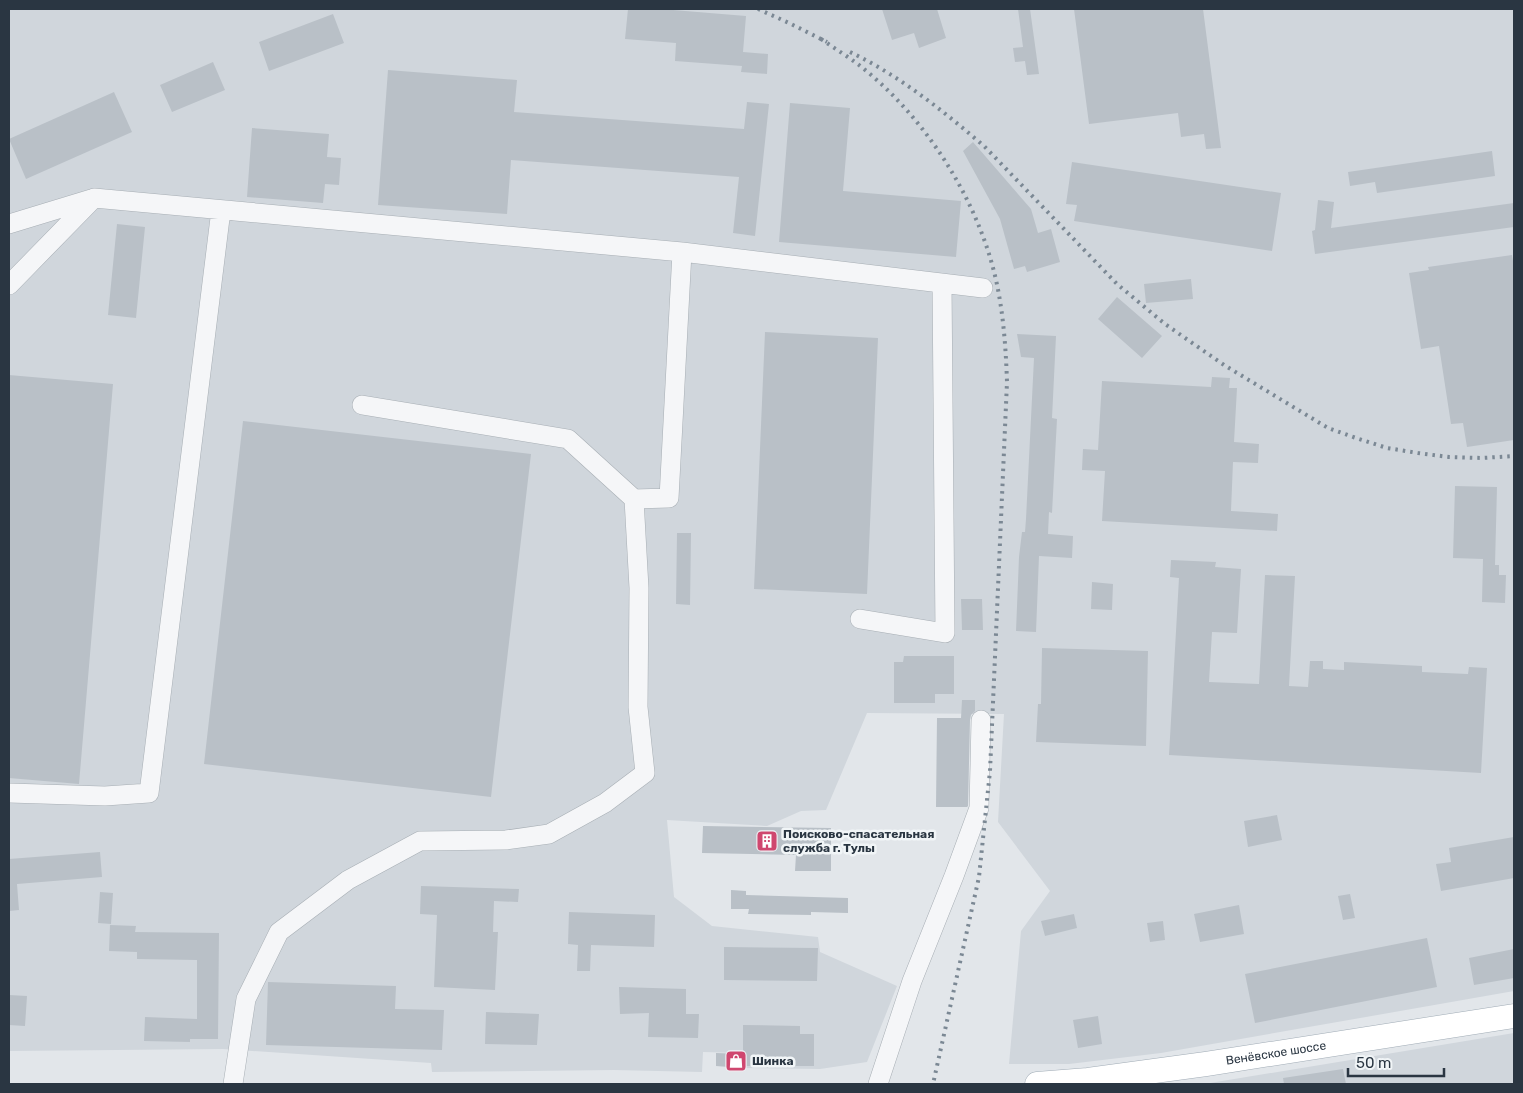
<svg xmlns="http://www.w3.org/2000/svg" width="1523" height="1093" font-family="Rubik,sans-serif">
	<rect width="100%" height="100%" fill="#e2e6ea"/>
	<!-- built -->
	<path fill="#d0d6dc" d="M 9,9 L 1514,9 L 1514,991 L 1161,1053 L 1069,1064 L 1009,1064 L 1021,931 L 1050,891 L 998,822 L 1004,714 L 867,713 L 826,810 L 801,811 L 767,826 L 667,820 L 674,897 L 712,926 L 818,937 L 820,952 L 897,986 L 867,1062 L 820,1069 L 742,1068 L 743,1053 L 703,1052 L 702,1072 L 614,1070 L 432,1072 L 431,1063 L 223,1049 L 9,1051 Z
		M 1514,1033 L 1514,1084 L 1204,1084 Z"/>
	<!-- building -->
	<path fill="#b9c0c7" d="M 628,9 L 661,9 L 746,16 L 743,52 L 768,54 L 767,74 L 741,72 L 742,66 L 675,61 L 676,43 L 625,39 Z
		M 882,9 L 937,9 L 946,38 L 919,48 L 914,33 L 892,40 Z
		M 1018,9 L 1030,9 L 1039,74 L 1027,75 L 1025,61 L 1015,62 L 1013,48 L 1023,47 Z
		M 1074,9 L 1203,9 L 1221,148 L 1206,149 L 1204,134 L 1181,137 L 1178,113 L 1089,124 Z
		M 333,14 L 344,43 L 269,71 L 259,42 Z
		M 213,62 L 225,90 L 172,112 L 160,85 Z
		M 388,70 L 517,80 L 514,112 L 744,129 L 747,102 L 769,104 L 755,236 L 733,233 L 739,177 L 511,160 L 507,214 L 378,205 Z
		M 114,92 L 132,132 L 26,179 L 9,139 Z
		M 790,103 L 850,108 L 843,191 L 961,201 L 956,257 L 779,242 Z
		M 252,128 L 329,134 L 327,157 L 341,158 L 339,185 L 325,184 L 323,203 L 247,197 Z
		M 973,142 L 1031,209 L 1038,233 L 1051,229 L 1060,262 L 1027,272 L 1025,266 L 1014,269 L 1000,219 L 963,151 Z
		M 1492,151 L 1495,176 L 1377,193 L 1375,182 L 1350,186 L 1348,172 Z
		M 1072,162 L 1281,193 L 1272,251 L 1074,221 L 1077,205 L 1066,204 Z
		M 1318,200 L 1334,202 L 1331,228 L 1514,203 L 1514,227 L 1315,254 L 1312,231 L 1315,230 Z
		M 117,224 L 145,227 L 136,318 L 108,315 Z
		M 1512,255 L 1514,267 L 1514,440 L 1467,447 L 1463,423 L 1451,424 L 1439,346 L 1421,349 L 1409,273 L 1429,270 L 1428,267 Z
		M 1191,279 L 1193,299 L 1146,303 L 1144,284 Z
		M 1117,297 L 1162,336 L 1142,358 L 1098,319 Z
		M 765,332 L 878,338 L 867,594 L 754,589 Z
		M 1017,334 L 1056,336 L 1052,418 L 1057,419 L 1052,513 L 1049,512 L 1048,534 L 1073,536 L 1072,558 L 1039,556 L 1036,632 L 1016,631 L 1019,557 L 1022,532 L 1025,532 L 1026,519 L 1034,358 L 1021,357 Z
		M 9,375 L 113,384 L 79,784 L 9,778 Z
		M 1212,377 L 1230,378 L 1229,388 L 1237,388 L 1234,442 L 1259,444 L 1258,463 L 1233,462 L 1231,511 L 1278,514 L 1277,531 L 1102,521 L 1105,471 L 1082,470 L 1083,449 L 1098,450 L 1102,381 L 1211,387 Z
		M 243,421 L 531,454 L 491,797 L 204,764 Z
		M 1455,486 L 1497,487 L 1495,565 L 1499,565 L 1499,575 L 1506,575 L 1505,603 L 1482,602 L 1483,559 L 1453,558 Z
		M 677,533 L 691,533 L 690,605 L 676,604 Z
		M 1171,560 L 1216,562 L 1215,567 L 1241,569 L 1237,633 L 1212,632 L 1209,682 L 1259,684 L 1265,575 L 1295,576 L 1289,686 L 1308,687 L 1310,661 L 1323,661 L 1323,669 L 1344,670 L 1344,662 L 1422,666 L 1422,672 L 1468,674 L 1469,667 L 1487,668 L 1481,773 L 1169,755 L 1179,578 L 1170,577 Z
		M 1092,582 L 1113,584 L 1112,610 L 1091,609 Z
		M 961,599 L 982,599 L 983,630 L 962,630 Z
		M 1042,648 L 1148,651 L 1146,746 L 1036,742 L 1038,704 L 1041,704 Z
		M 904,656 L 954,656 L 954,694 L 935,694 L 935,703 L 894,703 L 894,662 L 903,662 Z
		M 962,700 L 975,700 L 975,711 L 971,715 L 970,720 L 968,806 L 967,807 L 936,807 L 937,718 L 961,718 Z
		M 1277,815 L 1282,840 L 1248,847 L 1244,821 Z
		M 703,826 L 831,828 L 831,871 L 795,871 L 796,855 L 702,853 Z
		M 1514,837 L 1514,878 L 1441,891 L 1436,864 L 1451,862 L 1449,848 Z
		M 100,852 L 102,877 L 17,884 L 19,910 L 9,911 L 9,859 Z
		M 421,886 L 519,889 L 518,902 L 494,901 L 493,932 L 498,932 L 495,990 L 434,987 L 437,915 L 420,914 Z
		M 731,890 L 746,891 L 746,895 L 848,898 L 848,913 L 811,912 L 811,915 L 748,914 L 749,909 L 731,909 Z
		M 100,892 L 113,893 L 111,924 L 98,923 Z
		M 1350,894 L 1355,918 L 1343,920 L 1338,896 Z
		M 1239,905 L 1244,934 L 1200,942 L 1194,914 Z
		M 569,912 L 655,915 L 654,947 L 591,945 L 590,971 L 577,971 L 578,945 L 568,944 Z
		M 1074,914 L 1077,928 L 1045,936 L 1041,921 Z
		M 1163,921 L 1165,940 L 1150,942 L 1147,923 Z
		M 110,925 L 136,926 L 135,932 L 219,933 L 218,1039 L 190,1039 L 190,1042 L 144,1041 L 145,1017 L 197,1019 L 197,960 L 137,959 L 137,952 L 109,951 Z
		M 1427,938 L 1437,987 L 1255,1023 L 1245,974 Z
		M 724,947 L 818,948 L 817,981 L 724,980 Z
		M 1514,949 L 1514,978 L 1474,985 L 1469,958 Z
		M 268,982 L 396,986 L 395,1009 L 444,1010 L 442,1050 L 266,1045 Z
		M 619,987 L 686,989 L 686,1014 L 699,1014 L 698,1038 L 648,1037 L 649,1013 L 620,1014 Z
		M 9,995 L 27,996 L 25,1026 L 9,1025 Z
		M 486,1012 L 539,1014 L 537,1045 L 485,1044 Z
		M 1098,1016 L 1102,1044 L 1078,1048 L 1073,1020 Z
		M 743,1025 L 800,1026 L 800,1034 L 814,1034 L 814,1066 L 742,1066 L 742,1068 L 716,1066 L 716,1053 L 743,1054 Z
		M 1343,1069 L 1346,1084 L 1284,1084 L 1283,1078 Z"/>
	<g fill="none" stroke-linecap="round" stroke-linejoin="round">
		<!-- minor casing -->
		<g stroke="#a7aeb4" stroke-width="20">
			<path id="minor" d="M 9,224 L 91,199
				M 682,252 L 983,288
				M 9,285 L 94,198 L 682,252 L 669,498 L 634,499 L 639,588 L 638,707 L 645,773 L 605,803 L 549,834 L 506,840 L 420,841 L 348,880 L 279,932 L 246,999 L 233,1084
				M 362,405 L 568,439 L 634,499
				M 860,619 L 945,633 L 942,283
				M 9,793 L 105,796 L 149,793 L 221,210
				M 878,1084 L 912,981 L 954,876 L 979,808 L 981,720"/>
		</g>
		<!-- major casing -->
		<g stroke="#a1acb6" stroke-width="25">
			<g id="major">
				<path id="s1" d="M 1037,1084 L 1088,1080 L 1206,1064 L 1514,1016"/>
			</g>
		</g>
		<!-- minor -->
		<use href="#minor" stroke="#f5f6f8" stroke-width="19"/>
		<!-- major -->
		<use href="#major" stroke="#fff" stroke-width="24"/>
		<!-- rail -->
		<path stroke="#7b8894" stroke-width="4" stroke-dasharray="2.5 5" stroke-linecap="butt" d="M 758,9 L 789,23 L 827,42
			M 821,39 C 834,48 847,56 859,65 C 928,119 984,208 999,295 C 1004,323 1006,352 1007,382 L 990,771 L 979,877 L 933,1084
			M 850,52 C 900,76 942,110 984,146 L 1117,284 L 1165,324 L 1224,365 L 1328,428 L 1356,438 L 1387,448 L 1418,453 L 1449,457 L 1482,458 L 1514,456"/>
	</g>
	<!-- icons -->
	<defs>
		<g id="building-square" transform="scale(1.125)"><rect x="-9" y="-9" width="18" height="18" rx="4" fill="#cf476f" stroke="#f1f5f7"/><path d="M-4-6H4V6H1V3H-1V6H-4ZM-2.5-4.3h1.7v1.8h-1.7ZM.8-4.3h1.7v1.8H.8ZM-2.5-1h1.7V.8h-1.7ZM.8-1h1.7V.8H.8Z" fill="#fff"/></g>
		<g id="shop-square" transform="scale(1.125)"><rect x="-9" y="-9" width="18" height="18" rx="4" fill="#cf476f" stroke="#f1f5f7"/><path d="M-5-2.5h2.3a2.7 3.5 0 0 1 5.4 0H5L5.5 6h-11ZM-1.5-2.5h3a1.5 2.3 0 0 0-3 0Z" fill="#fff"/></g>
	</defs>
	<g fill-rule="evenodd">
		<use href="#building-square" x="767" y="841"/>
		<use href="#shop-square" x="736" y="1061"/>
	</g>
	<g text-anchor="middle" stroke-width="5" stroke-linejoin="round" paint-order="stroke">
		<!-- poi labels -->
		<g font-size="12" font-weight="bold" fill="#2a3642" stroke="#f1f5f7" text-anchor="start">
			<text x="783" y="838">Поисково-спасательная<tspan x="783" dy="14">служба г. Тулы</tspan></text>
			<text x="752" y="1065">Шинка</text>
		</g>
		<!-- street labels -->
		<g font-size="12" fill="#2a3642" stroke="#f1f5f7">
			<text dy="4" stroke="none"><textPath href="#s1" startOffset="241">Венёвское шоссе</textPath></text>
		</g>
	</g>
	<!-- border -->
	<rect width="1523" height="1093" fill="none" stroke="#2a3642" stroke-width="20"/>
	<!-- scale -->
	<path d="M1348 1068v8h96v-8" fill="none" stroke="#2a3642" stroke-width="2.5"/>
	<text x="1356" y="1068" font-size="15" fill="#2a3642" stroke="#f1f5f7" stroke-width="4" paint-order="stroke">50 m</text>
</svg>
